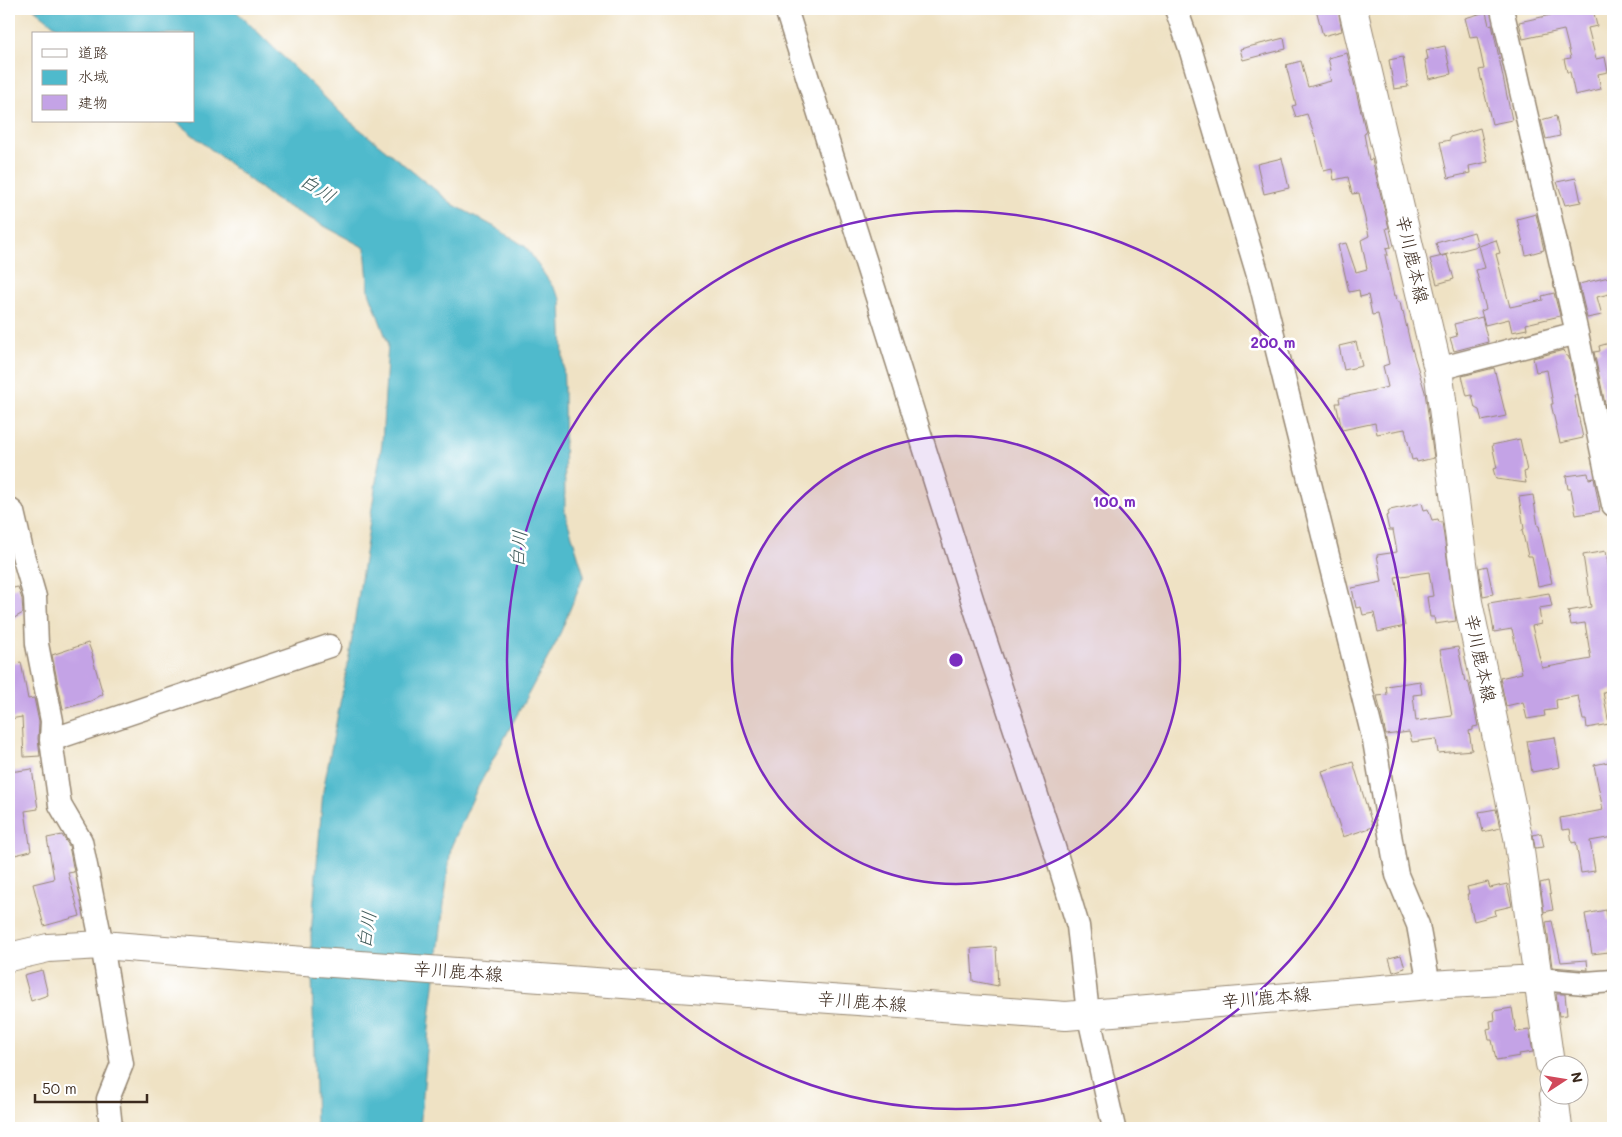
<svg xmlns="http://www.w3.org/2000/svg" width="1622" height="1137" font-family="Mali,'Klee One',sans-serif">
	<rect width="100%" height="100%" fill="#fff"/>
	<filter id="ink" filterUnits="userSpaceOnUse"><feTurbulence type="fractalNoise" baseFrequency=".02" numOctaves="2"/><feDisplacementMap in="SourceGraphic" scale="10" xChannelSelector="R" yChannelSelector="G"/><feConvolveMatrix kernelMatrix="1 2 1 2 8 2 1 2 1" color-interpolation-filters="sRGB"/></filter>
	<filter id="wash" filterUnits="userSpaceOnUse"><feTurbulence type="fractalNoise" baseFrequency=".0096" numOctaves="4" result="noise"/><feDisplacementMap in="SourceGraphic" scale="20" xChannelSelector="R" yChannelSelector="G"/><feGaussianBlur stdDeviation="1.12" result="paint"/><feColorMatrix in="noise" values="0 0 0 0 0 0 0 0 0 0 0 0 0 0 0 0 0 1.4 0 .05"/><feComposite in="paint" operator="in"/></filter>
	<g filter="url(#wash)">
		<rect width="100%" height="100%" fill="#efe2c4"/>
		<!-- water -->
		<path fill="#4fbacc" stroke="#457275" d="M 34,9 L 234,9 L 347,119 L 454,205 L 493,226 L 526,247 L 561,299 L 564,388 L 565,513 L 584,575 L 557,641 L 477,789 L 451,847 L 430,1018 L 420,1128 L 316,1128 L 311,935 L 323,791 L 350,651 L 382,443 L 388,343 L 369,292 L 365,248 L 274,199 L 175,121 L 194,121 L 194,34 L 65,34 Z"/>
		<g id="blocks">
			<!-- building -->
			<path fill="#c4a3e6" d="M 1316,9 L 1338,9 L 1342,31 L 1323,36 Z
				M 1578,9 L 1593,9 L 1597,26 L 1588,28 L 1596,59 L 1605,57 L 1608,72 L 1598,74 L 1601,89 L 1575,95 L 1570,72 L 1567,72 L 1564,59 L 1571,58 L 1564,30 L 1523,39 L 1519,22 Z
				M 1486,12 L 1489,25 L 1492,24 L 1493,29 L 1512,120 L 1492,124 L 1479,70 L 1484,69 L 1477,36 L 1470,37 L 1465,18 Z
				M 1284,38 L 1286,49 L 1243,60 L 1240,49 Z
				M 1445,46 L 1451,74 L 1429,79 L 1425,60 L 1428,59 L 1426,50 Z
				M 1347,53 L 1366,133 L 1364,134 L 1369,160 L 1372,159 L 1389,228 L 1386,228 L 1391,247 L 1386,248 L 1388,255 L 1385,255 L 1394,296 L 1396,295 L 1397,302 L 1400,302 L 1402,312 L 1403,311 L 1410,342 L 1425,392 L 1434,458 L 1417,462 L 1416,459 L 1412,460 L 1405,429 L 1377,434 L 1375,423 L 1342,430 L 1336,403 L 1340,403 L 1339,398 L 1388,387 L 1383,366 L 1389,364 L 1378,314 L 1372,315 L 1368,295 L 1360,297 L 1359,290 L 1349,292 L 1338,245 L 1346,243 L 1356,272 L 1367,269 L 1361,240 L 1369,236 L 1359,193 L 1352,194 L 1348,177 L 1334,180 L 1332,169 L 1324,171 L 1317,143 L 1307,114 L 1296,117 L 1292,106 L 1296,105 L 1286,65 L 1301,61 L 1308,87 L 1331,81 L 1328,71 L 1331,70 L 1328,58 Z
				M 1403,57 L 1408,87 L 1394,89 L 1389,60 Z
				M 1556,116 L 1560,136 L 1546,139 L 1541,120 Z
				M 1480,128 L 1488,162 L 1469,166 L 1470,173 L 1448,178 L 1440,142 L 1450,140 L 1450,137 Z
				M 1282,158 L 1289,188 L 1264,194 L 1257,164 Z
				M 1576,178 L 1581,202 L 1565,205 L 1557,182 Z
				M 1536,214 L 1544,250 L 1526,255 L 1517,219 Z
				M 1474,232 L 1478,246 L 1440,256 L 1436,243 Z
				M 1496,240 L 1500,253 L 1496,254 L 1510,307 L 1543,300 L 1542,296 L 1554,293 L 1560,316 L 1526,324 L 1527,329 L 1512,332 L 1509,319 L 1485,325 L 1481,311 L 1486,309 L 1476,270 L 1485,268 L 1479,246 Z
				M 1447,255 L 1454,279 L 1437,284 L 1430,259 Z
				M 1613,276 L 1613,293 L 1597,297 L 1602,315 L 1587,318 L 1579,284 Z
				M 1482,317 L 1488,342 L 1454,351 L 1450,338 L 1457,336 L 1454,324 Z
				M 1356,342 L 1362,366 L 1344,370 L 1339,346 Z
				M 1613,342 L 1613,418 L 1608,418 L 1594,352 L 1600,351 L 1599,346 Z
				M 1564,350 L 1566,356 L 1568,356 L 1569,358 L 1577,395 L 1574,395 L 1583,438 L 1560,443 L 1551,404 L 1553,404 L 1547,370 L 1536,372 L 1533,358 Z
				M 1494,368 L 1506,416 L 1482,421 L 1479,410 L 1475,408 L 1472,395 L 1467,396 L 1462,376 Z
				M 1520,439 L 1527,471 L 1524,472 L 1526,483 L 1496,479 L 1493,469 L 1497,468 L 1492,445 Z
				M 1588,473 L 1589,479 L 1594,478 L 1600,511 L 1576,515 L 1571,489 L 1568,489 L 1566,476 Z
				M 1533,495 L 1538,526 L 1539,526 L 1552,583 L 1538,586 L 1532,556 L 1528,556 L 1522,530 L 1524,529 L 1519,497 Z
				M 1422,503 L 1424,510 L 1428,509 L 1432,520 L 1438,519 L 1439,522 L 1442,522 L 1456,621 L 1435,624 L 1434,617 L 1430,617 L 1427,597 L 1433,596 L 1429,572 L 1395,577 L 1405,626 L 1378,632 L 1374,613 L 1363,615 L 1361,607 L 1356,608 L 1352,588 L 1382,582 L 1377,555 L 1397,552 L 1393,530 L 1389,530 L 1386,516 L 1389,515 L 1388,512 L 1390,511 L 1390,510 Z
				M 1606,551 L 1611,583 L 1613,583 L 1613,690 L 1603,692 L 1609,724 L 1587,728 L 1586,720 L 1583,720 L 1578,696 L 1556,700 L 1557,709 L 1544,711 L 1545,716 L 1527,719 L 1523,702 L 1506,706 L 1500,678 L 1522,673 L 1512,629 L 1494,632 L 1489,603 L 1549,593 L 1552,606 L 1539,608 L 1541,624 L 1532,626 L 1542,668 L 1591,659 L 1585,623 L 1571,625 L 1568,611 L 1591,607 L 1583,555 Z
				M 1487,566 L 1493,594 L 1483,596 L 1479,568 Z
				M 18,587 L 22,599 L 23,613 L 9,621 L 9,589 Z
				M 88,643 L 93,656 L 92,656 L 103,694 L 91,701 L 63,709 L 52,655 Z
				M 1458,647 L 1465,682 L 1468,681 L 1469,684 L 1478,726 L 1473,727 L 1473,730 L 1469,731 L 1472,750 L 1438,753 L 1436,739 L 1412,742 L 1409,732 L 1386,735 L 1377,696 L 1387,695 L 1386,686 L 1420,681 L 1422,694 L 1413,695 L 1416,721 L 1452,716 L 1440,650 Z
				M 21,662 L 28,699 L 34,698 L 39,722 L 38,739 L 40,756 L 24,757 L 22,717 L 10,719 L 9,710 L 9,664 Z
				M 1555,737 L 1560,767 L 1532,772 L 1527,741 Z
				M 1613,761 L 1613,837 L 1590,841 L 1595,871 L 1581,873 L 1576,842 L 1572,843 L 1570,829 L 1562,830 L 1560,818 L 1603,810 L 1594,765 Z
				M 1353,762 L 1373,827 L 1343,837 L 1322,771 Z
				M 32,769 L 38,809 L 25,811 L 31,851 L 15,855 L 9,829 L 9,823 L 10,822 L 9,772 Z
				M 1496,809 L 1500,828 L 1483,832 L 1479,812 Z
				M 1541,833 L 1544,847 L 1535,848 L 1533,835 Z
				M 62,835 L 69,846 L 74,872 L 68,873 L 80,916 L 44,926 L 33,884 L 54,879 L 47,838 Z
				M 1548,881 L 1553,910 L 1544,912 L 1540,883 Z
				M 1488,882 L 1490,888 L 1507,884 L 1512,906 L 1495,910 L 1496,915 L 1474,921 L 1467,894 L 1469,894 L 1467,887 Z
				M 1606,910 L 1608,920 L 1613,921 L 1613,949 L 1609,950 L 1609,952 L 1592,954 L 1585,914 Z
				M 1552,921 L 1561,962 L 1587,960 L 1588,970 L 1552,967 L 1546,922 Z
				M 996,947 L 998,986 L 973,981 L 971,949 Z
				M 1401,955 L 1405,968 L 1393,972 L 1389,958 Z
				M 42,970 L 48,995 L 31,1001 L 24,975 Z
				M 1556,994 L 1565,994 L 1567,1015 L 1559,1016 Z
				M 1512,1008 L 1516,1032 L 1529,1030 L 1533,1052 L 1519,1054 L 1520,1056 L 1496,1060 L 1492,1040 L 1489,1040 L 1487,1029 L 1491,1028 L 1490,1021 L 1495,1020 L 1494,1011 Z"/>
		</g>
	</g>
	<g filter="url(#ink)">
		<use href="#blocks" fill-opacity="0" stroke="#958671" stroke-width="1"/>
		<g fill="none" stroke-linecap="round" stroke-linejoin="round">
			<!-- minor casing -->
			<g stroke="#958671" stroke-width="25">
				<path id="minor" d="M 786,9 L 979,621 L 1053,844 L 1078,926 L 1088,1013 L 1114,1128
					M 1176,9 L 1190,48 L 1260,282 L 1374,741 L 1397,875 L 1418,925 L 1429,985
					M 1502,9 L 1577,333 L 1613,505
					M 1438,369 L 1577,333
					M 9,509 L 13,512 L 23,555 L 35,597 L 37,644 L 52,721 L 51,740 L 60,805 L 81,841 L 102,945 L 122,1064 L 108,1099 L 111,1128
					M 51,740 L 329,646
					M 1539,979 L 1585,983 L 1613,981"/>
			</g>
			<!-- major casing -->
			<g stroke="#958671" stroke-width="30">
				<path id="major" d="M 1353,9 L 1438,369 L 1468,602 L 1518,837 L 1550,1064
					M 9,957 L 48,948 L 102,945 L 277,959 L 1066,1016 L 1429,985 L 1539,979
					M 1554,1094 L 1558,1128"/>
			</g>
			<!-- minor -->
			<use href="#minor" stroke="#fff" stroke-width="22"/>
			<!-- major -->
			<use href="#major" stroke="#fff" stroke-width="28"/>
		</g>
	</g>
	<!-- distance rings -->
	<circle cx="956" cy="660" r="224" fill="#7b2cbf" fill-opacity=".12"/>
	<g fill="none" stroke="#7b2cbf" stroke-width="2.5">
		<circle cx="956" cy="660" r="224"/>
		<circle cx="956" cy="660" r="449"/>
	</g>
	<g text-anchor="middle" stroke-width="5" stroke-linejoin="round" paint-order="stroke">
		<!-- street labels -->
		<g font-size="18" fill="#3b2a1e" stroke="#fff">
			<text transform="translate(1412 259) rotate(77)" y="6">辛川鹿本線</text>
			<text transform="translate(1480 658) rotate(78)" y="6">辛川鹿本線</text>
			<text transform="translate(458 972) rotate(4)" y="6">辛川鹿本線</text>
			<text transform="translate(1266 998) rotate(-5)" y="6">辛川鹿本線</text>
			<text transform="translate(862 1002) rotate(4)" y="6">辛川鹿本線</text>
		</g>
		<!-- water labels -->
		<g font-size="19" font-style="italic" fill="#425c5b" stroke="#fff">
			<text transform="translate(318 188) rotate(32)" y="7">白川</text>
			<text transform="translate(518 549) rotate(-85)" y="7">白川</text>
			<text transform="translate(366 930) rotate(-81)" y="7">白川</text>
		</g>
	</g>
	<circle cx="956" cy="660" r="8" fill="#7b2cbf" stroke="#fff" stroke-width="2.5"/>
	<g font-size="15" text-anchor="middle" font-weight="bold" fill="#7b2cbf" stroke="#fff" stroke-width="5" stroke-linejoin="round" paint-order="stroke">
		<text x="1273" y="348">200 m</text>
		<text x="1114" y="507">100 m</text>
	</g>
	<!-- margin -->
	<rect width="1622" height="1137" fill="none" stroke="#fff" stroke-width="30"/>
	<!-- legend -->
	<rect x="32" y="32" width="162" height="90" fill="#ffffff" stroke="#b1aaa5"/>
	<rect x="42" y="49" width="25" height="8" fill="#ffffff" stroke="#b1aaa5"/>
	<text x="78" y="58" font-size="15" fill="#3b2a1e">道路</text>
	<rect x="42" y="70" width="25" height="15" fill="#4fbacc" stroke="#b1aaa5"/>
	<text x="78" y="82" font-size="15" fill="#3b2a1e">水域</text>
	<rect x="42" y="95" width="25" height="15" fill="#c4a3e6" stroke="#b1aaa5"/>
	<text x="78" y="108" font-size="15" fill="#3b2a1e">建物</text>
	<!-- north arrow -->
	<g transform="translate(1564 1080) rotate(78)"><circle r="24" fill="#ffffff" stroke="#b1aaa5"/>
	<path d="M0-4L9 19L0 12L-9 19Z" fill="#d1495b"/>
	<text y="-8" font-size="14" font-weight="bold" text-anchor="middle" fill="#3b2a1e">N</text>
	</g>
	<!-- scale -->
	<path d="M35 1094v8h112v-8" fill="none" stroke="#3b2a1e" stroke-width="2.5"/>
	<text x="42" y="1094" font-size="15" fill="#3b2a1e" stroke="#ffffff" stroke-width="4" paint-order="stroke">50 m</text>
</svg>
